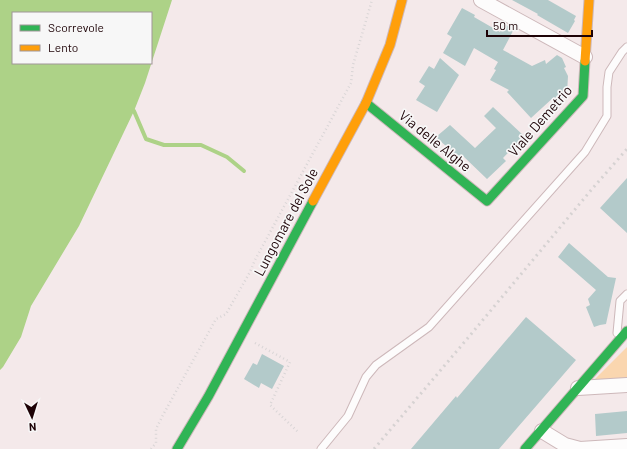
<svg xmlns="http://www.w3.org/2000/svg" width="627" height="449" font-family="Barlow,sans-serif">
	<rect width="100%" height="100%" fill="#f4e9ea"/>
	<!-- green -->
	<path fill="#fad6af" d="M 627,347 L 627,379 L 594,380 Z"/>
	<!-- water -->
	<path fill="#add287" fill-rule="evenodd" d="M 0,0 L 172,0 L 145,83 L 134,111 L 79,226 L 31,306 L 21,337 L 3,367 L 0,370 ZM 13,13 L 151,13 L 151,63 L 13,63 Z"/>
	<g fill="none" stroke-linecap="round" stroke-linejoin="round">
		<!-- stream -->
		<path stroke="#add287" stroke-width="4" d="M 134,111 L 146,139 L 164,145 L 201,145 L 227,157 L 244,171"/>
	</g>
	<!-- building -->
	<path fill="#b3caca" d="M 512,0 L 548,0 L 576,16 L 574,20 L 575,21 L 568,33 L 537,15 L 538,14 Z
		M 462,8 L 475,15 L 474,17 L 500,32 L 504,24 L 514,29 L 503,50 L 532,66 L 545,60 L 546,64 L 557,55 L 562,58 L 566,67 L 564,68 L 568,76 L 567,93 L 559,101 L 554,97 L 531,118 L 507,92 L 509,90 L 490,80 L 496,70 L 494,69 L 498,62 L 474,48 L 465,66 L 443,53 L 452,37 L 447,34 Z
		M 440,58 L 459,75 L 437,112 L 416,100 L 425,86 L 419,82 L 429,66 L 434,69 Z
		M 493,107 L 524,136 L 503,158 L 506,161 L 487,179 L 462,155 L 459,158 L 436,137 L 450,125 L 475,148 L 496,128 L 484,116 Z
		M 627,178 L 627,233 L 600,208 Z
		M 569,243 L 608,277 L 616,278 L 606,324 L 600,325 L 594,327 L 586,307 L 590,305 L 588,299 L 596,290 L 558,257 Z
		M 526,317 L 576,360 L 499,449 L 411,449 L 456,396 L 457,398 Z
		M 262,354 L 284,366 L 272,389 L 261,383 L 259,388 L 244,379 L 253,363 L 257,365 Z
		M 627,411 L 627,433 L 596,436 L 595,414 Z"/>
	<g fill="none" stroke-linecap="round" stroke-linejoin="round">
		<!-- lane casing -->
		<g stroke="#cdb8ba" stroke-width="9">
			<path id="lane" d="M 617,333 L 620,301 L 627,294
				M 321,449 L 348,416 L 366,377 L 376,365 L 429,327 L 585,152 L 607,116 L 607,87 L 609,72 L 622,52 L 627,47"/>
		</g>
		<!-- street casing -->
		<g stroke="#cdb8ba" stroke-width="16">
			<path id="street" d="M 481,0 L 585,57
				M 578,388 L 627,385
				M 542,431 L 565,445 L 580,449
				M 580,449 L 627,446"/>
		</g>
		<!-- fast casing -->
		<g stroke="#cdb8ba" stroke-width="11">
			<path id="fast" d="M 366,103 L 487,201 L 583,96 L 585,61
				M 177,449 L 208,397 L 313,201
				M 525,449 L 627,331"/>
		</g>
		<!-- slow casing -->
		<g stroke="#cdb8ba" stroke-width="11">
			<path id="slow" d="M 585,61 L 589,0
				M 313,201 L 366,103 L 390,45 L 402,0"/>
		</g>
		<!-- path -->
		<path stroke="#d9d5d6" stroke-width="2.5" stroke-dasharray="1 3" stroke-linecap="butt" d="M 255,343 L 290,362 L 270,405 L 298,432
			M 151,449 L 156,443 L 156,429 L 163,415 L 216,319 L 226,314 L 250,272 L 255,260 L 351,83 L 353,65 L 372,0"/>
		<!-- lane -->
		<use href="#lane" stroke="#fdfcfc" stroke-width="7"/>
		<!-- street -->
		<use href="#street" stroke="#fdfcfc" stroke-width="14"/>
		<!-- fast -->
		<use href="#fast" stroke="#30b455" stroke-width="9"/>
		<!-- slow -->
		<use href="#slow" stroke="#ff9f0a" stroke-width="9"/>
		<!-- rail -->
		<path stroke="#d6d2d2" stroke-width="3" stroke-dasharray="2 4" stroke-linecap="butt" d="M 374,449 L 467,339 L 592,189 L 627,149"/>
	</g>
	<g text-anchor="middle" stroke-width="3.5" stroke-linejoin="round" paint-order="stroke">
		<!-- street labels -->
		<g font-size="14" fill="#1d0206" stroke="#f7f7f7">
			<text transform="translate(540 121) rotate(-49)" y="5">Viale Demetrio</text>
			<text transform="translate(435 141) rotate(39)" y="5">Via delle Alghe</text>
			<text transform="translate(286 222) rotate(-62)" y="5">Lungomare del Sole</text>
		</g>
	</g>
	<!-- legend -->
	<rect x="12" y="12" width="140" height="52" fill="#f7f7f7" stroke="#a09597"/>
	<rect x="20" y="25" width="20" height="6" fill="#30b455" stroke="#a09597"/>
	<text x="48" y="32" font-size="12" fill="#1d0206">Scorrevole</text>
	<rect x="20" y="45" width="20" height="6" fill="#ff9f0a" stroke="#a09597"/>
	<text x="48" y="52" font-size="12" fill="#1d0206">Lento</text>
	<!-- north arrow -->
	<g transform="translate(32 417) rotate(176)" stroke="#f7f7f7" stroke-width="3" paint-order="stroke">
	<path d="M0-3L7 15L0 10L-7 15Z" fill="#1d0206"/>
	<text y="-6" font-size="11" font-weight="bold" text-anchor="middle" fill="#1d0206">N</text>
	</g>
	<!-- scale -->
	<path d="M487 30v6h105v-6" fill="none" stroke="#1d0206" stroke-width="2"/>
	<text x="493" y="30" font-size="12" fill="#1d0206" stroke="#f7f7f7" stroke-width="3" paint-order="stroke">50 m</text>
</svg>
